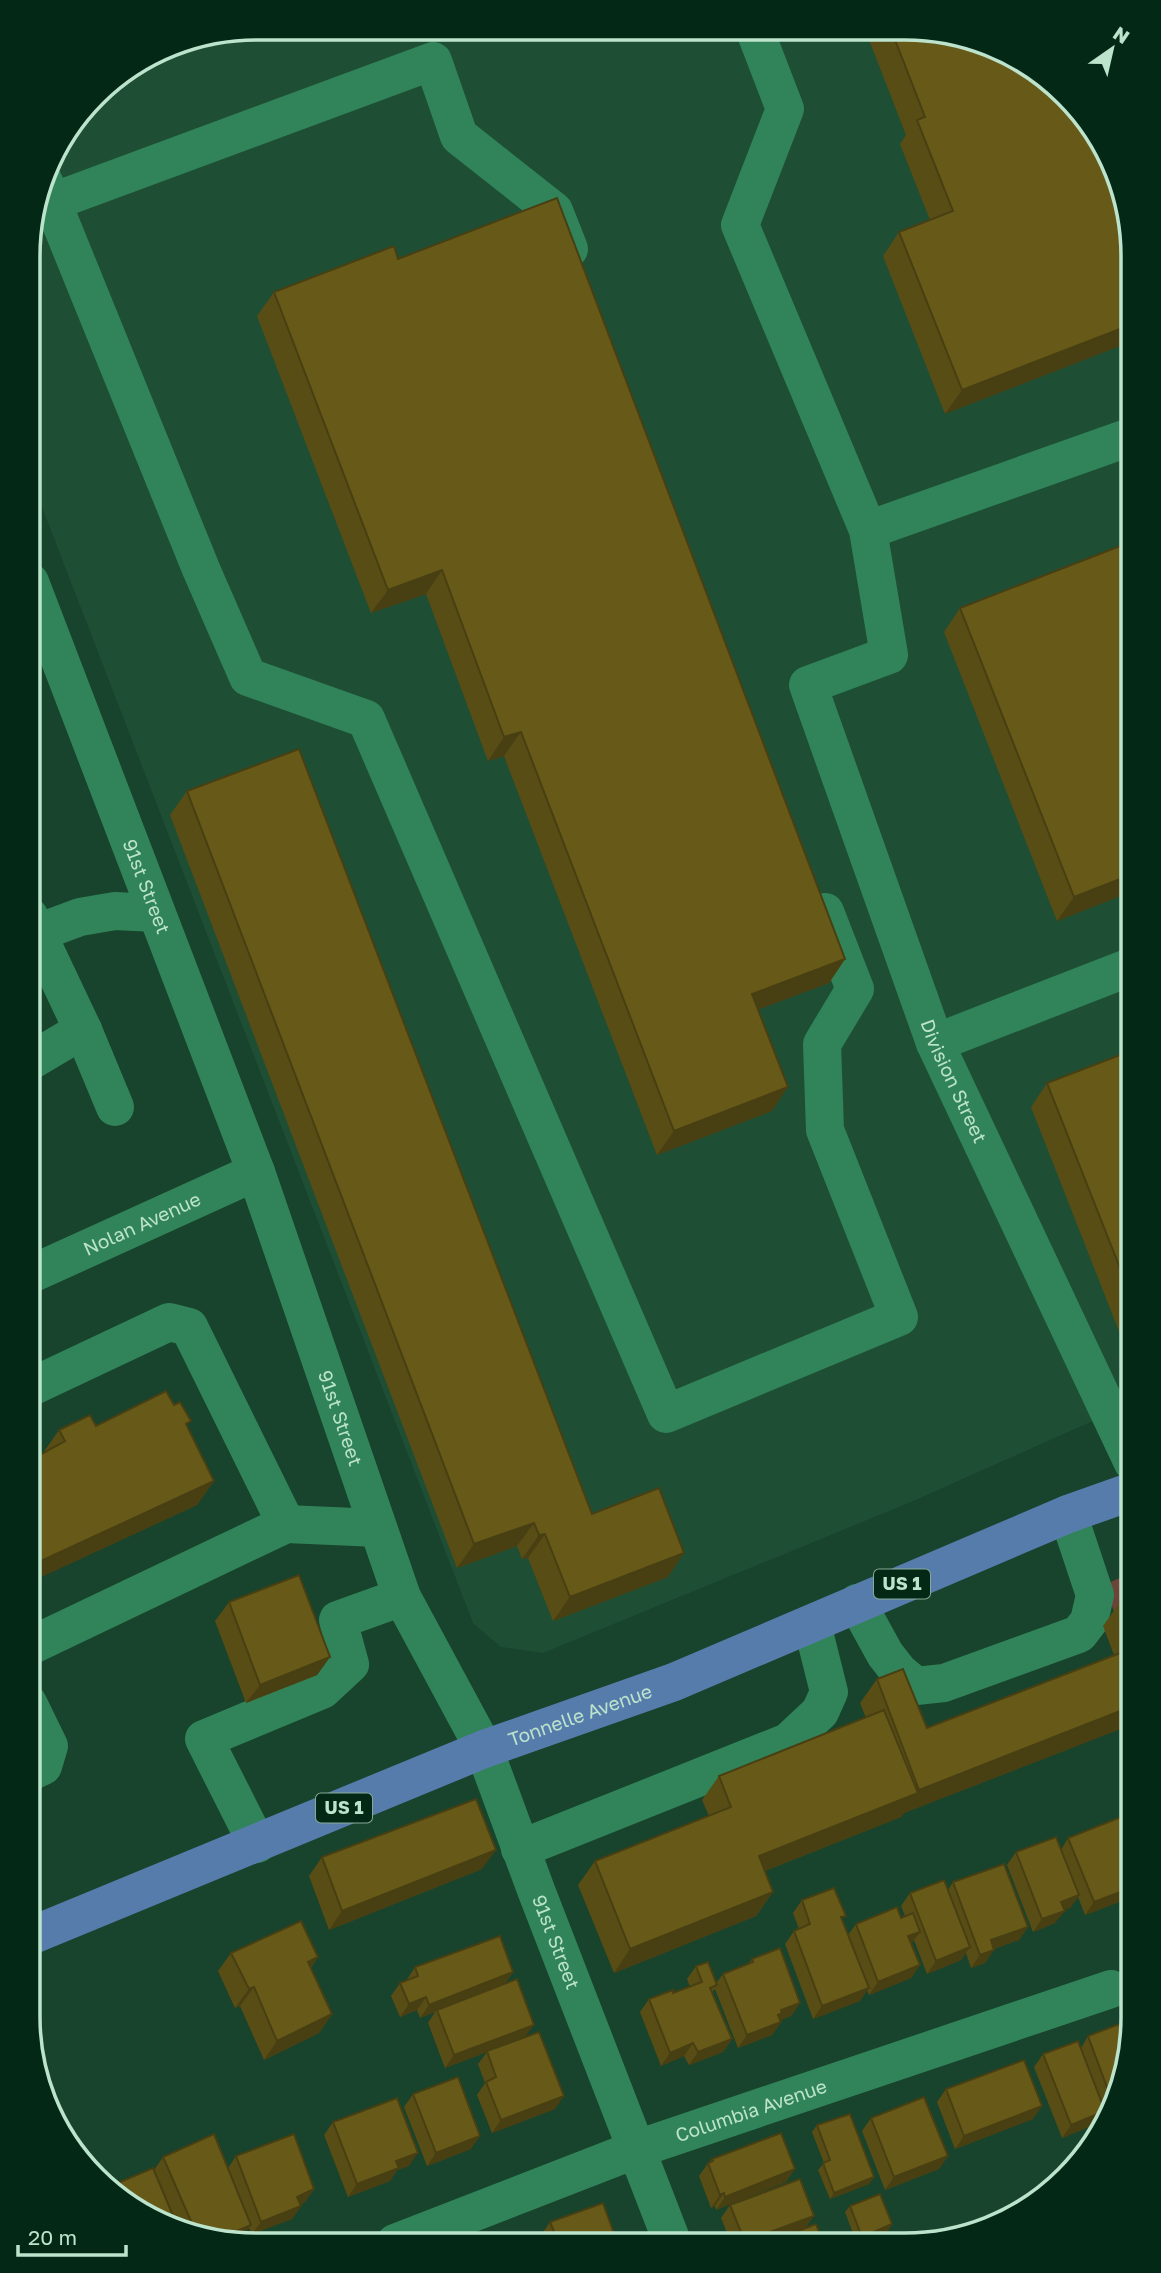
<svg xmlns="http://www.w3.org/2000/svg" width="1161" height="2273" font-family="'Golos Text',sans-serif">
	<rect width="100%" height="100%" fill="#18432c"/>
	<!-- built -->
	<path fill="#1e4f35" d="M 256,28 L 949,32 L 1056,85 L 1133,256 L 1133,1403 L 911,1502 L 543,1653 L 501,1647 L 473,1623 L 30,476 L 30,227 L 52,155 L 105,85 L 169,45 Z"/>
	<!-- green -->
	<path fill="#6d4438" d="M 1133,1572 L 1133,1662 L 1104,1585 Z"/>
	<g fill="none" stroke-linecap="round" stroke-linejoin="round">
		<!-- minor -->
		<g stroke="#318459" stroke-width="38">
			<path id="s1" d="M 755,31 L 785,109 L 740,225 L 868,530 L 889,655 L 808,685 L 935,1043 L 1133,1463"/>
			<path d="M 44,182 L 201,569 L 248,677 L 366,719 L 666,1414 L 899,1317 L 825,1130 L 822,1044 L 855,989 L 825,912"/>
			<path d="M 52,202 L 433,61 L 459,136 L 554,211 L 569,249"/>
			<path d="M 868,530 L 1133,436"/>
			<path id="s2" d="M 30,582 L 256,1172 L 402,1597 L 484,1749 L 536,1890 L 673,2244"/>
			<path d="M 29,916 L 83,1030 L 115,1107"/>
			<path d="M 37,933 L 80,917 L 115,911 L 156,913"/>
			<path d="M 935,1043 L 1133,966"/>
			<path d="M 29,1062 L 83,1030"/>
			<path id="s3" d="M 29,1275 L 256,1172"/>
			<path d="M 29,1388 L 169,1322 L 189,1327 L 286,1524"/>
			<path d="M 857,1603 L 885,1654 L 899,1672 L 916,1686 L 944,1683 L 1079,1634 L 1089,1621 L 1095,1595 L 1068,1514"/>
			<path d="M 28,1647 L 286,1524 L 378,1528"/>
			<path d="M 28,1773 L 43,1766 L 49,1746 L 28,1703"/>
			<path d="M 257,1844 L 204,1739 L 322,1690 L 350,1664 L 338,1620 L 402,1597"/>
			<path d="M 520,1849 L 788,1742 L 820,1712 L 829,1692 L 812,1624"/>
			<path id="s4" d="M 395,2243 L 637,2149 L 1111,1989"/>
		</g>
		<!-- major -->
		<path stroke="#567cac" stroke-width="38" id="s5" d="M 28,1937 L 484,1749 L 674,1682 L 1068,1514 L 1133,1491"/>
	</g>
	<!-- wall -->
	<path fill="#594d16" d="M 866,32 L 949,32 L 1121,183 L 945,414 L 883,256 L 899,232 L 930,220 L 900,144 L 906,135 Z
		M 398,259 L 845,959 L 829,983 L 758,1009 L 772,1111 L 657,1155 L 504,756 L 488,761 L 426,594 L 371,613 L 257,316 L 274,292 Z
		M 960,608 L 1133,891 L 1057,921 L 944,632 Z
		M 187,791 L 592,1514 L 668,1577 L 553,1621 L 528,1558 L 522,1559 L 517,1546 L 457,1568 L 170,815 Z
		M 1133,1050 L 1133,1367 L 1031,1107 L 1047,1083 Z
		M 187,1427 L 214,1481 L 197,1505 L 28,1583 L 29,1461 L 43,1453 L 59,1430 Z
		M 1133,1598 L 1133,1724 L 904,1813 L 901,1817 L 765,1871 L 773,1892 L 756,1916 L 614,1973 L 578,1885 L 595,1861 L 709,1816 L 702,1800 L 719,1776 L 866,1718 L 860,1703 L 877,1679 L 927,1728 L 1114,1655 L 1103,1626 L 1120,1602 Z
		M 229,1602 L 330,1657 L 317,1675 L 246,1703 L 215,1621 Z
		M 1133,1815 L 1133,1885 L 1126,1895 L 1123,1896 L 1119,1902 L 1085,1915 L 1078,1897 L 1070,1908 L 1064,1910 L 1055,1923 L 1033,1932 L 1007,1865 L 1016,1852 L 1061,1850 L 1068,1838 L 1128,1820 Z
		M 322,1857 L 482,1869 L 329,1930 L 309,1876 Z
		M 953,1882 L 1028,1927 L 1019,1940 L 994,1949 L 985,1963 L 971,1968 L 966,1953 L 961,1960 L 927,1974 L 914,1940 L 911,1944 L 920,1965 L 911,1978 L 869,1995 L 867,1990 L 860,2001 L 813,2019 L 785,1944 L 794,1931 L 799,1929 L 793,1913 L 802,1900 L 842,1921 L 848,1935 L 856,1924 L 901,1918 L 905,1916 L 901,1906 L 910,1893 L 948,1890 Z
		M 231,1953 L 318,1957 L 311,1968 L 332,2014 L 319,2033 L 264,2060 L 240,2006 L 235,2008 L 218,1971 Z
		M 752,1959 L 800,2003 L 791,2016 L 780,2020 L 781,2022 L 772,2035 L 738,2048 L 715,1989 L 712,1992 L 732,2039 L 723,2052 L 689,2065 L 684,2056 L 661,2066 L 640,2012 L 649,1999 L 673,1993 L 690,1987 L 687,1979 L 696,1966 L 717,1982 L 723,1974 L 748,1964 Z
		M 415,1967 L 513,1972 L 505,1984 L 525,2037 L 555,2109 L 492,2133 L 477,2095 L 485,2083 L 478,2064 L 487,2052 L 445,2068 L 428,2023 L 435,2012 L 420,2018 L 417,2010 L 400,2017 L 391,1996 L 400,1983 L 406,1981 Z
		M 1132,2021 L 1132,2032 L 1116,2104 L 1106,2121 L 1103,2114 L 1096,2124 L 1062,2138 L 1034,2067 L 1043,2054 L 1081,2048 L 1088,2036 L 1125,2031 Z
		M 946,2089 L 1033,2119 L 955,2149 L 937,2102 Z
		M 413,2094 L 471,2149 L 427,2166 L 404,2107 Z
		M 871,2118 L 948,2156 L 939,2169 L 885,2190 L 862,2131 Z
		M 333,2122 L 409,2166 L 397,2170 L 390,2181 L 348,2197 L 324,2135 Z
		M 817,2125 L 874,2177 L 869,2184 L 830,2199 L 818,2170 L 824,2163 L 812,2132 Z
		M 236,2156 L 314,2189 L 305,2202 L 300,2205 L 301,2206 L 292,2219 L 252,2234 L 249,2228 L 242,2238 L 226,2243 L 180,2231 L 154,2170 L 163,2157 L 228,2168 Z
		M 712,2159 L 795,2169 L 786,2182 L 716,2210 L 715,2206 L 711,2208 L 699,2176 L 708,2163 Z
		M 730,2205 L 761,2245 L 730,2244 L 731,2243 L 721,2218 Z
		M 850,2206 L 892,2224 L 888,2231 L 857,2244 L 845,2212 Z
		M 550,2222 L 616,2239 L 612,2244 L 545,2244 L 541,2235 Z"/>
	<!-- shaded-wall -->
	<path fill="#483f12" d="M 1133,324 L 1133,341 L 945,414 L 962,390 Z
		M 442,570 L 426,594 L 371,613 L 388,590 Z
		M 521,732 L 504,756 L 488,761 L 504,737 Z
		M 1133,874 L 1133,891 L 1057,921 L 1074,897 Z
		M 845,959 L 829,983 L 736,1018 L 752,994 Z
		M 788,1087 L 772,1111 L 657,1155 L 674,1131 Z
		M 214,1481 L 197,1505 L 28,1583 L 28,1569 L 30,1566 Z
		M 534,1523 L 517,1546 L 457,1568 L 474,1544 Z
		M 545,1534 L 528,1558 L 522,1559 L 539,1535 Z
		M 684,1553 L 668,1577 L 553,1621 L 570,1597 Z
		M 330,1657 L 317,1675 L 246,1703 L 260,1685 Z
		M 1133,1706 L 1133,1724 L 904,1813 L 901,1817 L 742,1880 L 759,1856 L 916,1794 L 919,1790 Z
		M 496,1850 L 482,1869 L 329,1930 L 342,1911 Z
		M 1133,1874 L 1133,1885 L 1126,1895 L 1123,1896 L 1119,1902 L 1085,1915 L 1094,1902 Z
		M 773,1892 L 756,1916 L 614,1973 L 630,1949 Z
		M 1079,1895 L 1070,1908 L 1052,1915 L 1061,1902 Z
		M 1065,1911 L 1055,1923 L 1033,1932 L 1042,1919 Z
		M 1028,1927 L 1019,1940 L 982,1953 L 991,1940 Z
		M 920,1932 L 911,1944 L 908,1936 Z
		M 970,1947 L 961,1960 L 927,1974 L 936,1961 Z
		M 994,1950 L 985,1963 L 971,1968 L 980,1955 Z
		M 318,1957 L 305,1976 L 308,1962 Z
		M 920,1965 L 911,1978 L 869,1995 L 878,1982 Z
		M 513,1972 L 504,1985 L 437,2010 L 435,2012 L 420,2018 L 429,2005 Z
		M 254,1987 L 240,2006 L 235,2008 L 249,1989 Z
		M 869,1988 L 860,2001 L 813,2019 L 822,2006 Z
		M 426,1997 L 417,2010 L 400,2017 L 409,2004 Z
		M 800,2003 L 791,2016 L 776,2022 L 781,2022 L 772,2035 L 738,2048 L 747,2035 L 781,2010 Z
		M 332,2014 L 319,2033 L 264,2060 L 277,2041 Z
		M 534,2025 L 524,2038 L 445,2068 L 454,2055 Z
		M 732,2039 L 723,2052 L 689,2065 L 698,2052 Z
		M 693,2043 L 684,2056 L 661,2066 L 670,2053 Z
		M 564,2096 L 555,2109 L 492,2133 L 501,2120 Z
		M 1042,2106 L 1033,2119 L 955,2149 L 964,2136 Z
		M 1105,2111 L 1096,2124 L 1062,2138 L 1071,2125 Z
		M 480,2136 L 471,2149 L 427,2166 L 436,2153 Z
		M 418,2153 L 409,2166 L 397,2170 L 390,2181 L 348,2197 L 357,2184 L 396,2161 Z
		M 948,2156 L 939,2169 L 885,2190 L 894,2177 Z
		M 795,2169 L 786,2182 L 716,2210 L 725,2197 Z
		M 874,2177 L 869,2184 L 830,2199 L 834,2193 Z
		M 314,2189 L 305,2202 L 288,2210 L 297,2197 Z
		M 724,2193 L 715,2206 L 711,2208 L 720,2195 Z
		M 301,2206 L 292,2219 L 252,2234 L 261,2222 Z
		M 814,2216 L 805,2229 L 761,2245 L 740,2245 L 742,2242 Z
		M 892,2224 L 888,2231 L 857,2244 L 862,2237 Z
		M 251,2225 L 242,2238 L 230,2243 L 216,2240 Z"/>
	<!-- building -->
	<path fill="#675a19" stroke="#483f12" stroke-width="2" d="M 892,32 L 949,32 L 1056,85 L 1121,183 L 1133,256 L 1133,324 L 962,390 L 899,232 L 953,211 L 917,120 L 925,117 Z
		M 557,198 L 845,959 L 752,994 L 788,1087 L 674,1131 L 521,732 L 504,737 L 442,570 L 388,590 L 274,292 L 394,246 L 398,259 Z
		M 1133,541 L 1133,874 L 1074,897 L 960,608 Z
		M 299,749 L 592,1514 L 659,1488 L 684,1553 L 570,1597 L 545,1534 L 539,1535 L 534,1523 L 474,1544 L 187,791 Z
		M 1133,1050 L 1133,1301 L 1047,1083 Z
		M 166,1391 L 174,1405 L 180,1402 L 191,1421 L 186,1424 L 214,1481 L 30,1566 L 28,1562 L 29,1461 L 65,1441 L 59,1430 L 90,1415 L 96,1426 Z
		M 299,1575 L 330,1657 L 260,1685 L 229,1602 Z
		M 1133,1598 L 1133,1635 L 1120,1602 Z
		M 1133,1648 L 1133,1706 L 919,1790 L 877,1679 L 903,1669 L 927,1728 Z
		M 884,1710 L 918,1793 L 759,1856 L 773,1892 L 630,1949 L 595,1861 L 731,1807 L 719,1776 Z
		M 476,1799 L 496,1850 L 342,1911 L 322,1857 Z
		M 1126,1815 L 1133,1831 L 1133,1882 L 1126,1885 L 1128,1889 L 1094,1902 L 1068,1838 Z
		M 1056,1837 L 1079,1895 L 1061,1902 L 1065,1911 L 1042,1919 L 1016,1852 Z
		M 1004,1864 L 1028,1927 L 991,1940 L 994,1950 L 980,1955 L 953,1882 Z
		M 944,1880 L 970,1947 L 936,1961 L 910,1893 Z
		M 834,1888 L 846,1916 L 841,1917 L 869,1988 L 822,2006 L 794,1931 L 810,1924 L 802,1900 Z
		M 897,1907 L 901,1918 L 913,1913 L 920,1932 L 908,1936 L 920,1965 L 878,1982 L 856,1924 Z
		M 301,1921 L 318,1957 L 308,1962 L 332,2014 L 277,2041 L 254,1987 L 249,1989 L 231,1953 Z
		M 500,1936 L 513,1972 L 429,2005 L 426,1997 L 409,2004 L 400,1983 L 418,1976 L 415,1967 Z
		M 780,1948 L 800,2003 L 781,2010 L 782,2013 L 778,2015 L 781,2022 L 747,2035 L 723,1974 L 753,1962 L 752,1959 Z
		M 708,1962 L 717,1985 L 710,1988 L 732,2039 L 698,2052 L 693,2043 L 670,2053 L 649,1999 L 673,1990 L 673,1993 L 702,1982 L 696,1966 Z
		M 517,1979 L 534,2025 L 454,2055 L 437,2010 Z
		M 1122,2023 L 1130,2044 L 1116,2104 L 1114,2106 L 1088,2036 Z
		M 539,2032 L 564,2096 L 501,2120 L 486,2082 L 496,2077 L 487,2051 Z
		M 1078,2041 L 1105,2111 L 1071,2125 L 1043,2054 Z
		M 1024,2060 L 1042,2106 L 964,2136 L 946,2089 Z
		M 458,2077 L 480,2136 L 436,2153 L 413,2094 Z
		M 924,2097 L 948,2156 L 894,2177 L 871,2118 Z
		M 397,2098 L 418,2153 L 396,2161 L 399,2168 L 357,2184 L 333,2122 Z
		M 850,2114 L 874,2177 L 834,2193 L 823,2163 L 830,2160 L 817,2125 Z
		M 781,2133 L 795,2169 L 725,2197 L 724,2193 L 720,2195 L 708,2163 L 713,2161 L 712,2159 Z
		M 214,2134 L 251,2225 L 216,2240 L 197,2235 L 163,2157 Z
		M 294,2134 L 314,2189 L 297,2197 L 301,2206 L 261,2222 L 236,2156 Z
		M 153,2168 L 179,2230 L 169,2227 L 106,2188 Z
		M 800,2179 L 814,2216 L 742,2242 L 739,2232 L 741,2232 L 730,2205 Z
		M 880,2194 L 892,2224 L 862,2237 L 850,2206 Z
		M 603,2203 L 616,2239 L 603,2244 L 559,2244 L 550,2222 Z
		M 816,2224 L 824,2245 L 762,2245 Z
		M 897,2241 L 898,2245 L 886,2245 Z"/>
	<g text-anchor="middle" stroke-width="5" stroke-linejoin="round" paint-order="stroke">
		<!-- shield labels -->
		<g fill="#042816" stroke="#85ab95" stroke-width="2">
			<rect x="874" y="1569.5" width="56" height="29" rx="5"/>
			<rect x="316" y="1793.5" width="56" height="29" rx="5"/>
		</g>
		<g font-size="18" font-weight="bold" fill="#bce3cb">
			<text x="902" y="1590">US 1</text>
			<text x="344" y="1814">US 1</text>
		</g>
		<!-- street labels -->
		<g font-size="19" fill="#bce3cb" stroke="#042816">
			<text dy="7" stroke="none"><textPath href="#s2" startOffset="326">91st Street</textPath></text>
			<text dy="7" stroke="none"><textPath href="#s1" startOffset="1174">Division Street</textPath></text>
			<text dy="7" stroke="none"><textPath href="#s3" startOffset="124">Nolan Avenue</textPath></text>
			<text dy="7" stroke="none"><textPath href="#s2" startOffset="892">91st Street</textPath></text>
			<text dy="7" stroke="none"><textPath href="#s5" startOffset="595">Tonnelle Avenue</textPath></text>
			<text dy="7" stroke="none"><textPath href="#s2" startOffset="1460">91st Street</textPath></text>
			<text dy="7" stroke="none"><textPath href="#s4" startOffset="380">Columbia Avenue</textPath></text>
		</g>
	</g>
	<!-- crop -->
	<path d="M0 0H1161V2273H0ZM256 40H905A216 216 0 0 1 1121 256V2017A216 216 0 0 1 905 2233H256A216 216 0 0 1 40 2017V256A216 216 0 0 1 256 40Z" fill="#042816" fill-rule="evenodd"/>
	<path fill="none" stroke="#bce3cb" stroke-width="3.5" d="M256 40H905A216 216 0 0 1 1121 256V2017A216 216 0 0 1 905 2233H256A216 216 0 0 1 40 2017V256A216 216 0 0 1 256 40Z"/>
	<!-- north arrow -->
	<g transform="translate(1112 49) rotate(34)" stroke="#042816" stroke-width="5" paint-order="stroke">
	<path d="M0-5L12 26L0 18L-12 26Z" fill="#bce3cb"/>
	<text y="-10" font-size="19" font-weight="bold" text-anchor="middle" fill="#bce3cb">N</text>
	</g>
	<!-- scale -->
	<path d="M18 2245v10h108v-10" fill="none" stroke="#bce3cb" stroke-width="3.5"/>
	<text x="28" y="2245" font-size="21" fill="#bce3cb" stroke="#042816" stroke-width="5" paint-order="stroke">20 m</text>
</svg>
